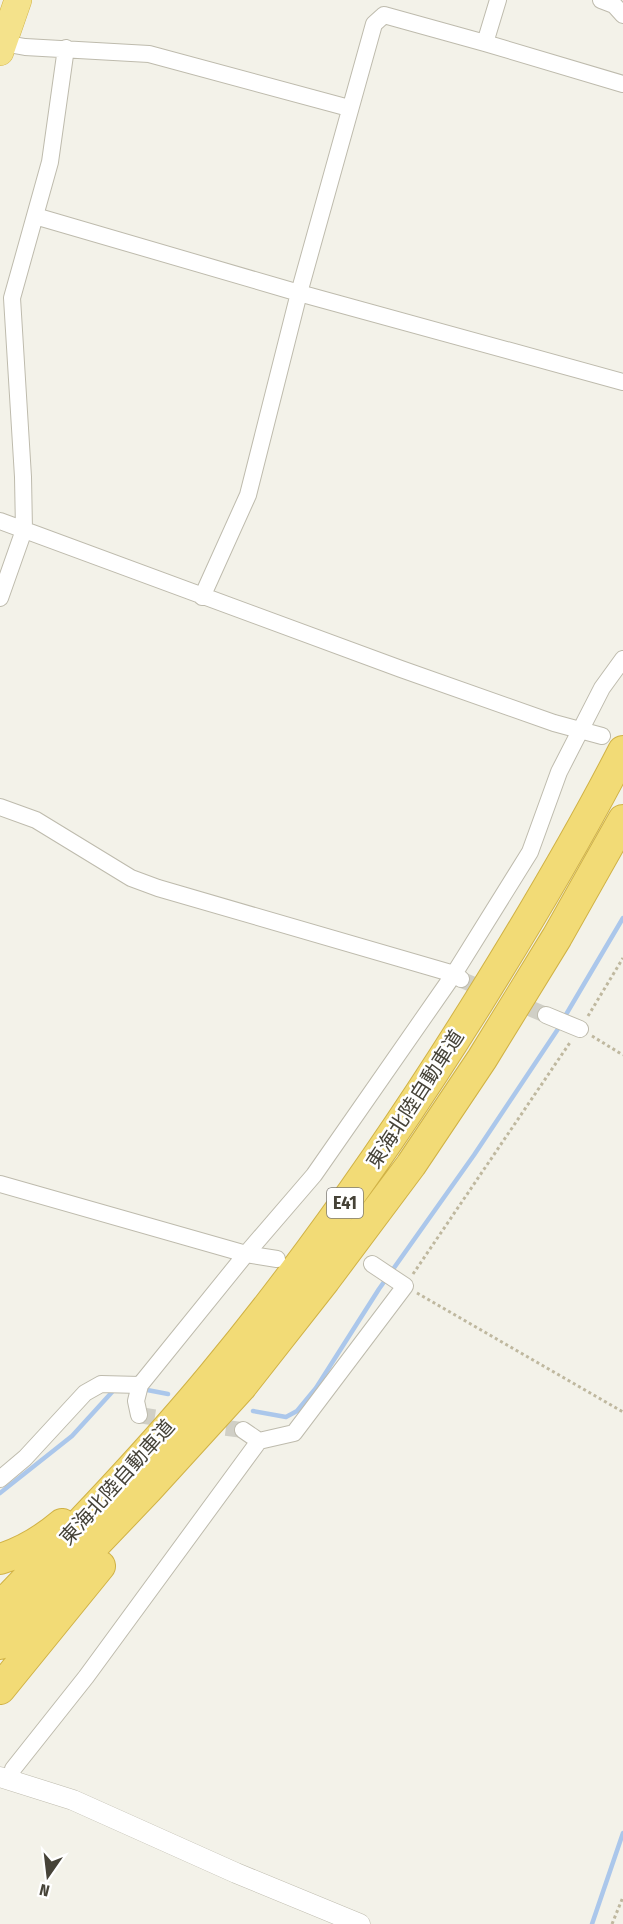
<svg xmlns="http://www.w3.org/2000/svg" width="623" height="1924" font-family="'Fira Sans Condensed','Noto Sans JP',sans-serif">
	<rect width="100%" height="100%" fill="#f3f2e9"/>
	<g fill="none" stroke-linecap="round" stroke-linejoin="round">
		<!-- stream -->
		<path stroke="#abc7eb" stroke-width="4.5" d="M 564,1018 L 623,918
			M 142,1389 L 168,1394
			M 253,1411 L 286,1417 L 297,1411 L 316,1388 L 379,1289 L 474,1155 L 560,1026
			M 0,1493 L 72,1436 L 113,1391
			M 592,1924 L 623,1833"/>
		<!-- minor-tunnel -->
		<path stroke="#d0cfc6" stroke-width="16" stroke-dasharray="16 8" stroke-linecap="butt" d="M 462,980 L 546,1015
			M 139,1415 L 177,1421
			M 202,1425 L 243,1430"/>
		<!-- minor casing -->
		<g stroke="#bebbad" stroke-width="18">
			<path id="minor" d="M 601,0 L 614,5 L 623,15
				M 3,43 L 25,47 L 149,54 L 349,108
				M 485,43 L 498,0
				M 35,216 L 299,293 L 623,382
				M 0,521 L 401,669 L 554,723 L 602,736
				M 202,597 L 248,495 L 299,293 L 374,24 L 384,15 L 485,43 L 623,84
				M 0,598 L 24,530 L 23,477 L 12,298 L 50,162 L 66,48
				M 0,807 L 36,820 L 131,878 L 158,888 L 454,974 L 461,979
				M 546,1015 L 580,1029
				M 0,1184 L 246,1254 L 277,1259
				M 139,1415 L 136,1401 L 140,1385 L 246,1254 L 314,1175 L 454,974 L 530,852 L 559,772 L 602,688 L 623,659
				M 243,1430 L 259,1441
				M 0,1479 L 25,1458 L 85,1393 L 101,1384 L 140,1385
				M 11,1780 L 13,1769 L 86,1677 L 259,1441 L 294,1433 L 405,1286 L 372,1264"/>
		</g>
		<!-- tertiary casing -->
		<g stroke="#bebbad" stroke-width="21">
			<path id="tertiary" d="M 0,1777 L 73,1800 L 236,1873 L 360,1924"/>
		</g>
		<!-- trunk casing -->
		<g stroke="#d0b246" stroke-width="28">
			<path id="trunk" d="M 0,52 L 18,0"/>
		</g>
		<!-- motorway casing -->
		<g stroke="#d0b246" stroke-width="32">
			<path id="motorway" d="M 0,1559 C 23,1552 43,1540 62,1524
				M 0,1607 C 73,1531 146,1456 213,1375 C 311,1257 398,1131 479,1001 C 530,919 579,837 623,751
				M 0,1644 L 148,1489 L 241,1387 L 325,1280 L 411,1165 L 482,1059 L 557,937 L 623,820
				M 0,1689 L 100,1566"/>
		</g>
		<!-- path -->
		<path stroke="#bfb89f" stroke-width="3" stroke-dasharray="3 3" stroke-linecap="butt" d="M 588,1016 L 623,958
			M 592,1036 L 623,1055
			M 413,1274 L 571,1041
			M 417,1293 L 623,1412
			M 612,1924 L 623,1897"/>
		<!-- minor -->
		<use href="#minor" stroke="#fff" stroke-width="16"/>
		<!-- tertiary -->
		<use href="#tertiary" stroke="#fff" stroke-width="20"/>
		<!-- trunk -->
		<use href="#trunk" stroke="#f4e28b" stroke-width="27"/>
		<!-- motorway -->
		<use href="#motorway" stroke="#f2db76" stroke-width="30"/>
	</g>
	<g text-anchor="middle" stroke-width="5" stroke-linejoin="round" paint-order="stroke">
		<!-- shield labels -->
		<rect fill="#fff" stroke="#7e7b74" stroke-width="1.5" x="327" y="1188" width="36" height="30" rx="4.5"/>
		<g font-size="18" font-weight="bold" fill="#464338">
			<text x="345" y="1209">E41</text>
		</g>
		<!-- street labels -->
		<g font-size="20" fill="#464338" stroke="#fff">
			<text transform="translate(415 1099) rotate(-57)" y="7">東海北陸自動車道</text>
			<text transform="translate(117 1482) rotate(-48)" y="7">東海北陸自動車道</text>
		</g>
	</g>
	<!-- north arrow -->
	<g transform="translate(48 1876) rotate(194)" stroke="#ffffff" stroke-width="4.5" paint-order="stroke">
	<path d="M0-4.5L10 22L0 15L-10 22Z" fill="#464338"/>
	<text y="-9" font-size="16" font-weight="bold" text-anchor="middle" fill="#464338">N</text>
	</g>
</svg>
